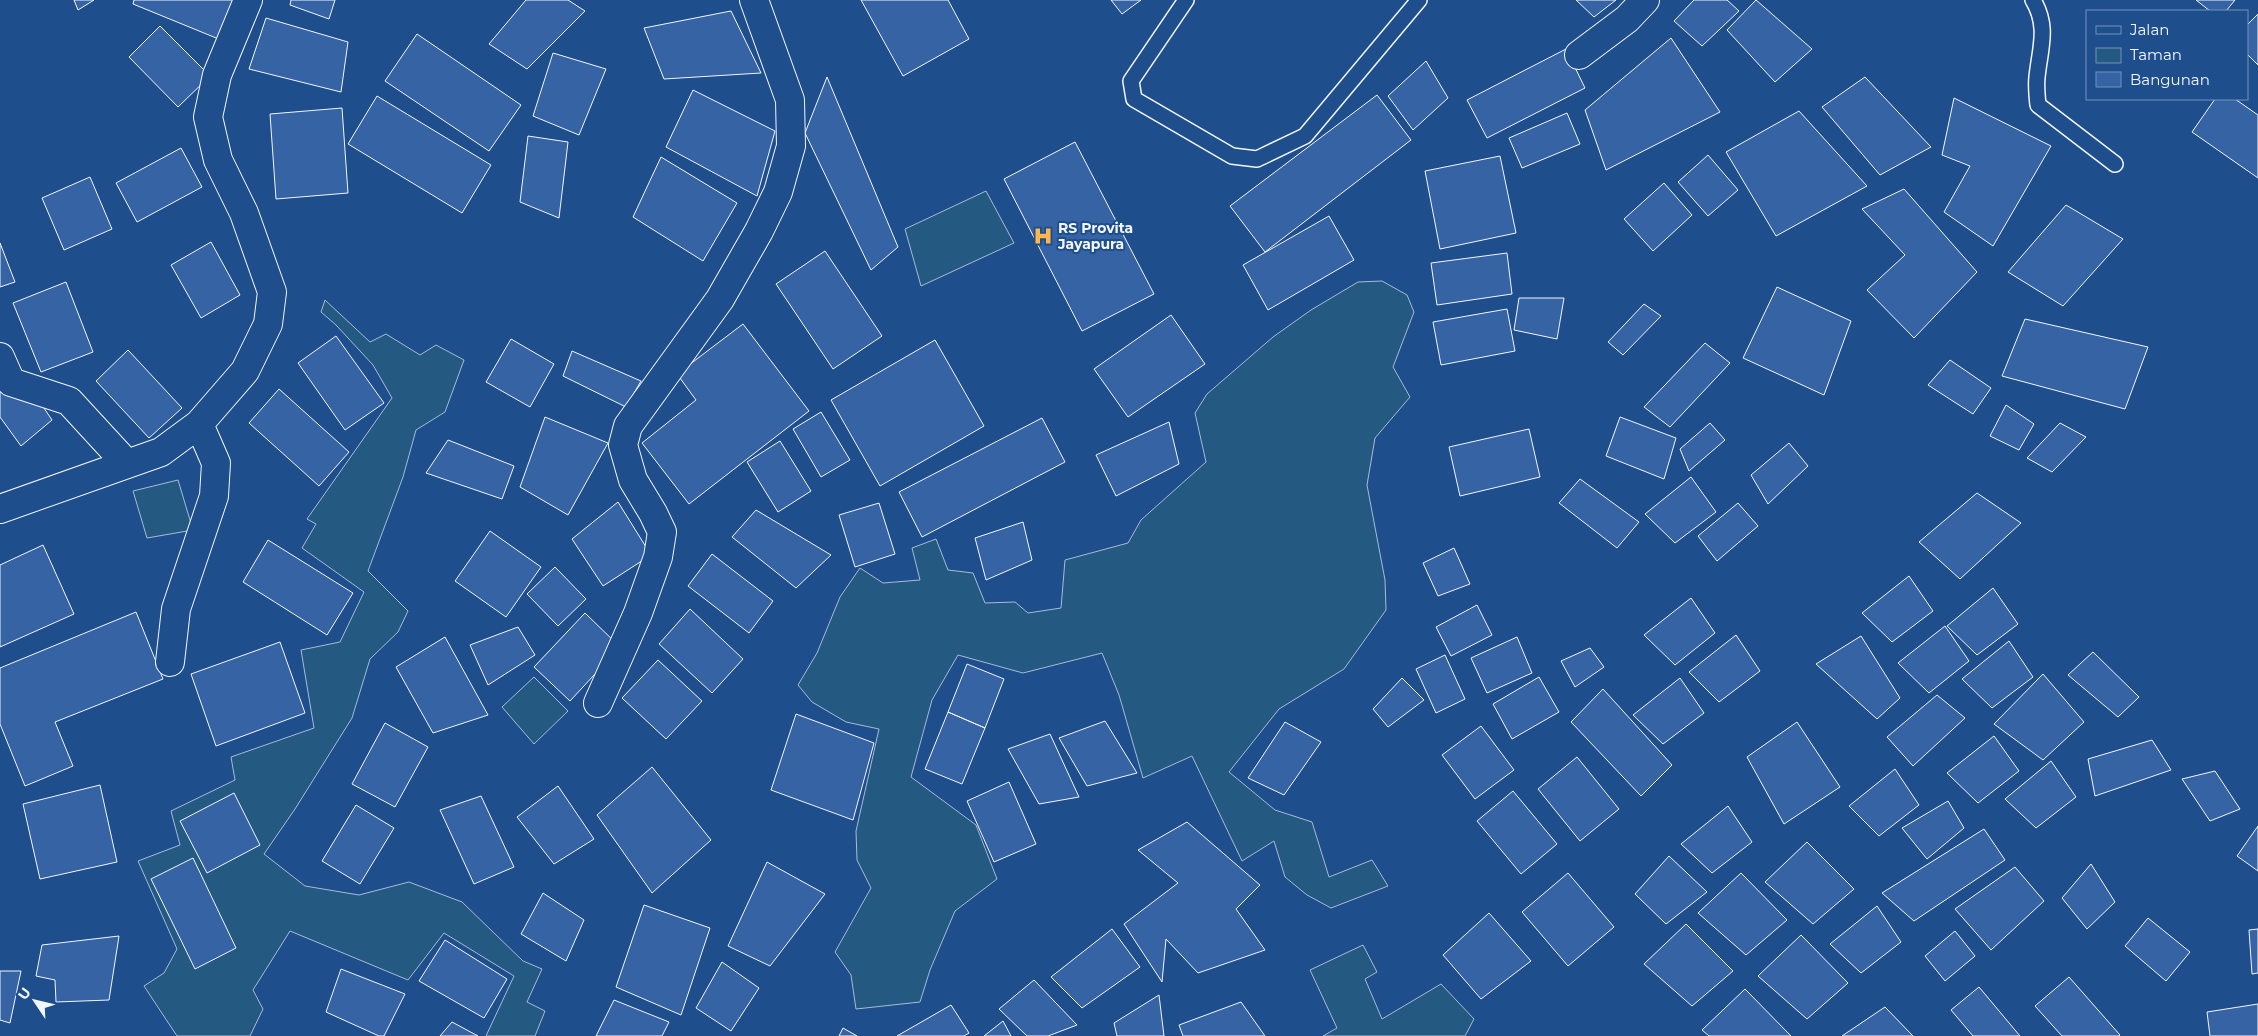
<svg xmlns="http://www.w3.org/2000/svg" width="2258" height="1036" font-family="Montserrat,sans-serif">
	<rect width="100%" height="100%" fill="#1f4e8c"/>
	<!-- green -->
	<path fill="#245a82" stroke="#a8bbd7" d="M 986,191 L 1014,243 L 921,286 L 905,229 Z
		M 1382,281 L 1407,295 L 1414,312 L 1393,367 L 1410,397 L 1375,438 L 1367,485 L 1385,580 L 1386,610 L 1344,669 L 1279,709 L 1229,772 L 1275,810 L 1312,822 L 1329,877 L 1372,860 L 1388,886 L 1331,908 L 1307,895 L 1285,877 L 1274,841 L 1242,861 L 1192,756 L 1143,778 L 1119,695 L 1102,653 L 1023,673 L 958,655 L 932,700 L 911,777 L 976,825 L 997,879 L 955,911 L 930,970 L 920,1002 L 856,1009 L 851,975 L 835,952 L 871,888 L 857,860 L 856,831 L 879,729 L 846,722 L 812,702 L 798,685 L 817,653 L 840,597 L 860,568 L 883,583 L 920,580 L 912,548 L 936,539 L 948,570 L 973,573 L 985,603 L 1015,602 L 1028,613 L 1061,608 L 1065,560 L 1128,543 L 1141,520 L 1206,462 L 1195,413 L 1207,394 L 1273,337 L 1311,310 L 1358,282 Z
		M 325,300 L 370,342 L 386,334 L 420,355 L 436,345 L 464,360 L 445,412 L 416,430 L 403,477 L 368,571 L 408,611 L 398,632 L 370,659 L 352,718 L 295,809 L 264,854 L 305,886 L 359,895 L 409,882 L 462,902 L 523,961 L 542,969 L 527,1002 L 545,1011 L 535,1036 L 486,1036 L 514,976 L 444,933 L 408,980 L 290,931 L 253,990 L 263,1009 L 250,1036 L 177,1036 L 144,986 L 164,973 L 177,949 L 138,861 L 180,845 L 171,811 L 235,780 L 231,757 L 314,728 L 301,650 L 340,642 L 364,592 L 302,548 L 316,524 L 307,519 L 392,398 L 373,365 L 336,325 L 321,312 Z
		M 178,480 L 193,530 L 147,538 L 133,491 Z
		M 534,677 L 568,711 L 534,744 L 502,707 Z
		M 1363,945 L 1377,972 L 1365,979 L 1382,1019 L 1441,984 L 1474,1019 L 1465,1036 L 1323,1036 L 1337,1028 L 1310,970 Z"/>
	<!-- building -->
	<path fill="#3563a3" stroke="#f2f6ff" d="M 74,0 L 94,0 L 78,10 Z
		M 134,0 L 243,0 L 226,42 L 133,4 Z
		M 291,0 L 335,0 L 329,19 L 290,5 Z
		M 526,0 L 568,0 L 585,11 L 527,69 L 489,44 Z
		M 861,0 L 948,0 L 969,39 L 903,76 Z
		M 1111,0 L 1141,0 L 1122,14 Z
		M 1576,0 L 1616,0 L 1594,17 Z
		M 1694,0 L 1727,0 L 1739,11 L 1702,46 L 1674,21 Z
		M 1756,0 L 1812,49 L 1775,82 L 1727,30 Z
		M 2196,0 L 2235,0 L 2226,11 L 2210,11 Z
		M 731,11 L 761,73 L 664,79 L 644,28 Z
		M 2258,14 L 2258,65 L 2247,54 L 2247,25 Z
		M 266,18 L 348,42 L 341,92 L 249,69 Z
		M 160,26 L 210,76 L 178,107 L 129,57 Z
		M 417,34 L 521,105 L 489,151 L 385,81 Z
		M 1671,38 L 1720,112 L 1606,170 L 1585,110 Z
		M 1566,49 L 1585,88 L 1487,138 L 1467,100 Z
		M 553,53 L 606,69 L 579,135 L 533,116 Z
		M 1426,61 L 1448,98 L 1413,130 L 1388,96 Z
		M 827,77 L 898,247 L 871,270 L 805,133 Z
		M 1865,77 L 1931,147 L 1880,175 L 1822,107 Z
		M 693,90 L 775,131 L 757,196 L 666,147 Z
		M 1377,95 L 1411,140 L 1265,252 L 1230,206 Z
		M 377,96 L 491,165 L 462,213 L 348,144 Z
		M 1954,98 L 2051,146 L 1993,246 L 1944,212 L 1970,166 L 1942,155 Z
		M 2215,99 L 2235,99 L 2258,115 L 2258,178 L 2192,132 Z
		M 342,108 L 348,193 L 276,199 L 270,114 Z
		M 1799,111 L 1867,186 L 1776,236 L 1726,152 Z
		M 1567,113 L 1580,144 L 1522,168 L 1509,138 Z
		M 528,136 L 568,142 L 559,218 L 520,202 Z
		M 1075,142 L 1154,294 L 1082,331 L 1004,179 Z
		M 181,148 L 202,187 L 137,222 L 116,183 Z
		M 1708,155 L 1738,190 L 1708,216 L 1678,182 Z
		M 1500,156 L 1516,233 L 1440,249 L 1425,171 Z
		M 661,157 L 737,203 L 703,261 L 633,217 Z
		M 90,177 L 112,229 L 64,250 L 42,198 Z
		M 1664,183 L 1692,215 L 1653,251 L 1624,219 Z
		M 1904,189 L 1977,272 L 1914,338 L 1867,290 L 1905,255 L 1862,209 Z
		M 2066,205 L 2123,239 L 2063,306 L 2008,272 Z
		M 1329,216 L 1354,260 L 1268,310 L 1243,265 Z
		M 211,242 L 240,295 L 201,318 L 171,265 Z
		M 0,243 L 15,282 L 0,287 Z
		M 825,251 L 882,336 L 833,369 L 776,284 Z
		M 1507,253 L 1512,294 L 1437,305 L 1431,263 Z
		M 66,282 L 93,352 L 41,372 L 13,303 Z
		M 1777,287 L 1851,321 L 1824,395 L 1743,358 Z
		M 1519,298 L 1564,298 L 1557,339 L 1514,330 Z
		M 1644,304 L 1661,316 L 1623,355 L 1608,342 Z
		M 1507,309 L 1515,351 L 1441,365 L 1433,322 Z
		M 1171,315 L 1205,364 L 1128,417 L 1094,369 Z
		M 2025,319 L 2148,347 L 2125,409 L 2002,376 Z
		M 743,324 L 809,411 L 689,504 L 642,443 L 696,400 L 677,374 Z
		M 336,336 L 384,403 L 345,430 L 298,363 Z
		M 511,339 L 554,364 L 530,407 L 486,382 Z
		M 935,340 L 984,426 L 880,486 L 831,400 Z
		M 1705,343 L 1730,363 L 1670,427 L 1644,407 Z
		M 128,350 L 182,408 L 149,438 L 96,381 Z
		M 572,351 L 641,381 L 626,407 L 563,376 Z
		M 1950,360 L 1991,388 L 1973,414 L 1928,385 Z
		M 15,365 L 52,420 L 21,446 L 0,417 L 0,376 Z
		M 279,389 L 349,452 L 319,486 L 249,423 Z
		M 2006,405 L 2034,424 L 2019,450 L 1990,436 Z
		M 821,412 L 850,460 L 821,477 L 793,429 Z
		M 545,417 L 608,443 L 568,515 L 520,487 Z
		M 1620,417 L 1676,438 L 1664,479 L 1606,456 Z
		M 1042,418 L 1065,462 L 922,537 L 899,492 Z
		M 1169,422 L 1179,464 L 1116,496 L 1096,455 Z
		M 1710,423 L 1725,440 L 1689,471 L 1680,449 Z
		M 2060,423 L 2086,437 L 2052,472 L 2027,458 Z
		M 1529,429 L 1540,477 L 1460,496 L 1449,447 Z
		M 448,440 L 514,466 L 502,499 L 426,473 Z
		M 780,441 L 811,491 L 778,512 L 747,462 Z
		M 1789,443 L 1808,466 L 1768,504 L 1751,475 Z
		M 1691,477 L 1716,512 L 1675,543 L 1645,514 Z
		M 1580,479 L 1639,522 L 1617,548 L 1559,503 Z
		M 1977,493 L 2021,523 L 1960,579 L 1919,542 Z
		M 618,502 L 651,555 L 603,586 L 572,539 Z
		M 879,503 L 895,554 L 855,567 L 839,515 Z
		M 1738,503 L 1758,526 L 1717,561 L 1698,536 Z
		M 756,510 L 831,555 L 796,588 L 732,537 Z
		M 1023,522 L 1032,560 L 986,580 L 975,538 Z
		M 490,531 L 541,567 L 506,617 L 455,581 Z
		M 268,540 L 353,593 L 327,635 L 243,582 Z
		M 43,545 L 74,614 L 0,647 L 0,565 Z
		M 1454,548 L 1470,584 L 1438,596 L 1423,563 Z
		M 712,554 L 773,601 L 749,633 L 688,586 Z
		M 555,567 L 586,599 L 558,626 L 527,594 Z
		M 1909,576 L 1933,611 L 1892,642 L 1862,613 Z
		M 1993,588 L 2018,624 L 1977,655 L 1947,626 Z
		M 1691,598 L 1715,633 L 1675,665 L 1644,635 Z
		M 1477,605 L 1492,635 L 1451,656 L 1436,627 Z
		M 690,609 L 743,659 L 712,693 L 659,644 Z
		M 136,612 L 163,679 L 55,722 L 73,766 L 25,786 L 0,724 L 0,668 Z
		M 585,613 L 620,647 L 570,701 L 534,667 Z
		M 1945,626 L 1969,661 L 1929,693 L 1898,663 Z
		M 518,627 L 535,655 L 488,685 L 470,645 Z
		M 1736,635 L 1760,671 L 1719,702 L 1689,672 Z
		M 1861,636 L 1900,698 L 1877,719 L 1816,664 Z
		M 445,637 L 488,715 L 433,733 L 396,667 Z
		M 1517,637 L 1532,673 L 1487,693 L 1471,658 Z
		M 2009,641 L 2033,677 L 1992,708 L 1962,679 Z
		M 280,642 L 305,713 L 216,746 L 191,674 Z
		M 1590,648 L 1604,667 L 1575,687 L 1561,661 Z
		M 2093,652 L 2139,697 L 2118,717 L 2068,675 Z
		M 1445,655 L 1465,699 L 1436,713 L 1416,669 Z
		M 658,660 L 702,701 L 666,739 L 622,698 Z
		M 967,664 L 1004,679 L 985,728 L 948,712 Z
		M 2043,674 L 2084,722 L 2043,760 L 1994,724 Z
		M 1539,677 L 1559,712 L 1512,739 L 1493,704 Z
		M 1402,678 L 1424,700 L 1388,727 L 1373,709 Z
		M 1680,678 L 1704,713 L 1663,744 L 1633,715 Z
		M 1603,689 L 1672,765 L 1641,796 L 1571,722 Z
		M 1937,695 L 1965,718 L 1913,766 L 1887,737 Z
		M 948,712 L 985,728 L 962,784 L 925,769 Z
		M 796,714 L 874,743 L 853,820 L 771,790 Z
		M 1105,721 L 1137,773 L 1087,786 L 1059,738 Z
		M 1285,722 L 1321,742 L 1284,795 L 1248,778 Z
		M 1797,722 L 1840,787 L 1784,824 L 1747,757 Z
		M 385,723 L 428,747 L 395,807 L 352,784 Z
		M 1481,726 L 1514,770 L 1475,799 L 1442,755 Z
		M 1050,734 L 1079,797 L 1039,804 L 1008,749 Z
		M 1994,736 L 2019,771 L 1978,803 L 1947,773 Z
		M 2152,740 L 2171,770 L 2095,796 L 2088,759 Z
		M 1577,757 L 1619,809 L 1580,841 L 1538,789 Z
		M 2051,761 L 2076,797 L 2036,828 L 2005,799 Z
		M 652,767 L 711,840 L 652,893 L 597,815 Z
		M 1895,769 L 1919,805 L 1879,836 L 1849,806 Z
		M 2215,771 L 2240,809 L 2210,821 L 2182,779 Z
		M 1009,782 L 1036,844 L 994,862 L 967,801 Z
		M 100,785 L 117,862 L 40,879 L 23,804 Z
		M 558,786 L 594,839 L 554,864 L 517,817 Z
		M 1513,791 L 1557,844 L 1521,874 L 1477,821 Z
		M 234,793 L 260,845 L 207,873 L 180,821 Z
		M 481,796 L 514,867 L 474,884 L 440,810 Z
		M 1948,801 L 1964,828 L 1927,859 L 1902,828 Z
		M 356,805 L 394,828 L 360,884 L 322,861 Z
		M 1728,806 L 1752,842 L 1712,873 L 1681,844 Z
		M 1187,822 L 1260,885 L 1236,909 L 1265,950 L 1198,973 L 1166,939 L 1162,982 L 1124,924 L 1178,883 L 1138,850 Z
		M 2258,826 L 2258,871 L 2237,856 Z
		M 1984,829 L 2005,860 L 1914,921 L 1882,893 Z
		M 1807,842 L 1854,889 L 1813,924 L 1765,882 Z
		M 1669,856 L 1707,892 L 1666,924 L 1635,894 Z
		M 193,858 L 236,948 L 195,969 L 151,879 Z
		M 767,862 L 825,894 L 770,966 L 728,946 Z
		M 2091,864 L 2115,902 L 2087,929 L 2062,898 Z
		M 2015,867 L 2044,901 L 1991,950 L 1955,909 Z
		M 1568,873 L 1614,927 L 1568,966 L 1522,912 Z
		M 1741,873 L 1787,920 L 1746,955 L 1698,913 Z
		M 543,893 L 584,920 L 566,961 L 521,934 Z
		M 644,905 L 710,928 L 681,1015 L 616,987 Z
		M 1877,906 L 1901,942 L 1861,973 L 1830,944 Z
		M 1489,913 L 1531,961 L 1481,999 L 1443,955 Z
		M 2148,918 L 2190,952 L 2166,981 L 2125,946 Z
		M 1686,924 L 1733,971 L 1692,1006 L 1644,964 Z
		M 1112,929 L 1140,967 L 1082,1008 L 1051,977 Z
		M 2258,929 L 2258,973 L 2252,974 L 2249,930 Z
		M 1955,931 L 1975,956 L 1945,981 L 1925,956 Z
		M 1801,935 L 1848,983 L 1807,1019 L 1758,976 Z
		M 119,936 L 109,1000 L 56,1002 L 55,980 L 36,976 L 42,945 Z
		M 445,940 L 507,979 L 484,1018 L 419,981 Z
		M 722,962 L 759,988 L 731,1031 L 696,1008 Z
		M 341,969 L 405,994 L 384,1036 L 379,1036 L 326,1012 Z
		M 0,971 L 21,971 L 10,1023 L 0,1020 Z
		M 2069,977 L 2120,1035 L 2119,1036 L 2062,1036 L 2035,1006 Z
		M 1034,980 L 1077,1025 L 1048,1036 L 1027,1036 L 999,1009 Z
		M 1979,987 L 2020,1036 L 1973,1036 L 1951,1010 Z
		M 1745,989 L 1791,1036 L 1709,1036 L 1702,1030 Z
		M 1159,995 L 1164,1036 L 1117,1036 L 1114,1023 Z
		M 614,1000 L 669,1022 L 662,1036 L 596,1036 Z
		M 1241,1002 L 1265,1036 L 1183,1036 L 1179,1025 Z
		M 2258,1004 L 2258,1036 L 2210,1036 L 2207,1012 Z
		M 951,1005 L 969,1033 L 964,1036 L 897,1036 Z
		M 1885,1007 L 1913,1036 L 1842,1036 Z
		M 1003,1021 L 1011,1036 L 984,1036 Z
		M 452,1022 L 478,1036 L 440,1036 Z
		M 843,1028 L 857,1036 L 839,1036 Z"/>
	<g fill="none" stroke-linecap="round" stroke-linejoin="round">
		<!-- lane casing -->
		<g stroke="#f2f6ff" stroke-width="18">
			<path id="lane" d="M 1186,0 L 1131,81 L 1134,99 L 1232,156 L 1257,159 L 1305,136 L 1419,0
				M 2033,0 C 2049,27 2040,48 2037,77 C 2036,86 2037,96 2038,105 L 2115,164"/>
		</g>
		<!-- street casing -->
		<g stroke="#f2f6ff" stroke-width="30">
			<path id="street" d="M 1579,55 L 1627,19 L 1645,0
				M 0,357 L 11,382 L 69,401 L 127,464
				M 0,509 L 161,452 L 199,424 L 245,371 L 268,324 L 272,292 L 244,213 L 218,160 L 208,117 L 217,75 L 248,0
				M 170,662 L 176,609 L 214,496 L 216,463 L 199,424
				M 598,703 L 638,613 L 658,557 L 662,532 L 653,513 L 633,480 L 623,445 L 628,426 L 720,299 L 759,231 L 778,192 L 791,146 L 790,100 L 754,0"/>
		</g>
		<!-- lane -->
		<use href="#lane" stroke="#1f4e8c" stroke-width="15"/>
		<!-- street -->
		<use href="#street" stroke="#1f4e8c" stroke-width="28"/>
	</g>
	<!-- icons -->
	<defs>
		<g id="hospital-bare" transform="scale(1.5)"><path d="M-5-5h3v3.5h4V-5h3V5h-3V1.5h-4V5h-3Z" fill="#ffb74d" stroke="#1f4e8c" stroke-width="2.5" paint-order="stroke"/></g>
	</defs>
	<g fill-rule="evenodd">
		<use href="#hospital-bare" x="1043" y="236"/>
	</g>
	<g text-anchor="middle" stroke-width="4" stroke-linejoin="round" paint-order="stroke">
		<!-- poi labels -->
		<g font-size="14" font-weight="bold" fill="#f2f6ff" stroke="#1f4e8c" text-anchor="start">
			<text x="1058" y="233">RS Provita<tspan x="1058" dy="16">Jayapura</tspan></text>
		</g>
	</g>
	<!-- legend -->
	<rect x="2086" y="10" width="162" height="90" fill="#1f4e8c" stroke="#7391ba"/>
	<rect x="2096" y="26" width="25" height="8" fill="#1f4e8c" stroke="#7391ba"/>
	<text x="2130" y="35" font-size="15" fill="#f2f6ff">Jalan</text>
	<rect x="2096" y="48" width="25" height="15" fill="#245a82" stroke="#7391ba"/>
	<text x="2130" y="60" font-size="15" fill="#f2f6ff">Taman</text>
	<rect x="2096" y="72" width="25" height="15" fill="#3563a3" stroke="#7391ba"/>
	<text x="2130" y="85" font-size="15" fill="#f2f6ff">Bangunan</text>
	<!-- north arrow -->
	<g transform="translate(35 1001) rotate(305)" stroke="#1f4e8c" stroke-width="4" paint-order="stroke">
	<path d="M0-4L9 19L0 12L-9 19Z" fill="#f2f6ff"/>
	<text y="-8" font-size="14" font-weight="bold" text-anchor="middle" fill="#f2f6ff">U</text>
	</g>
</svg>
